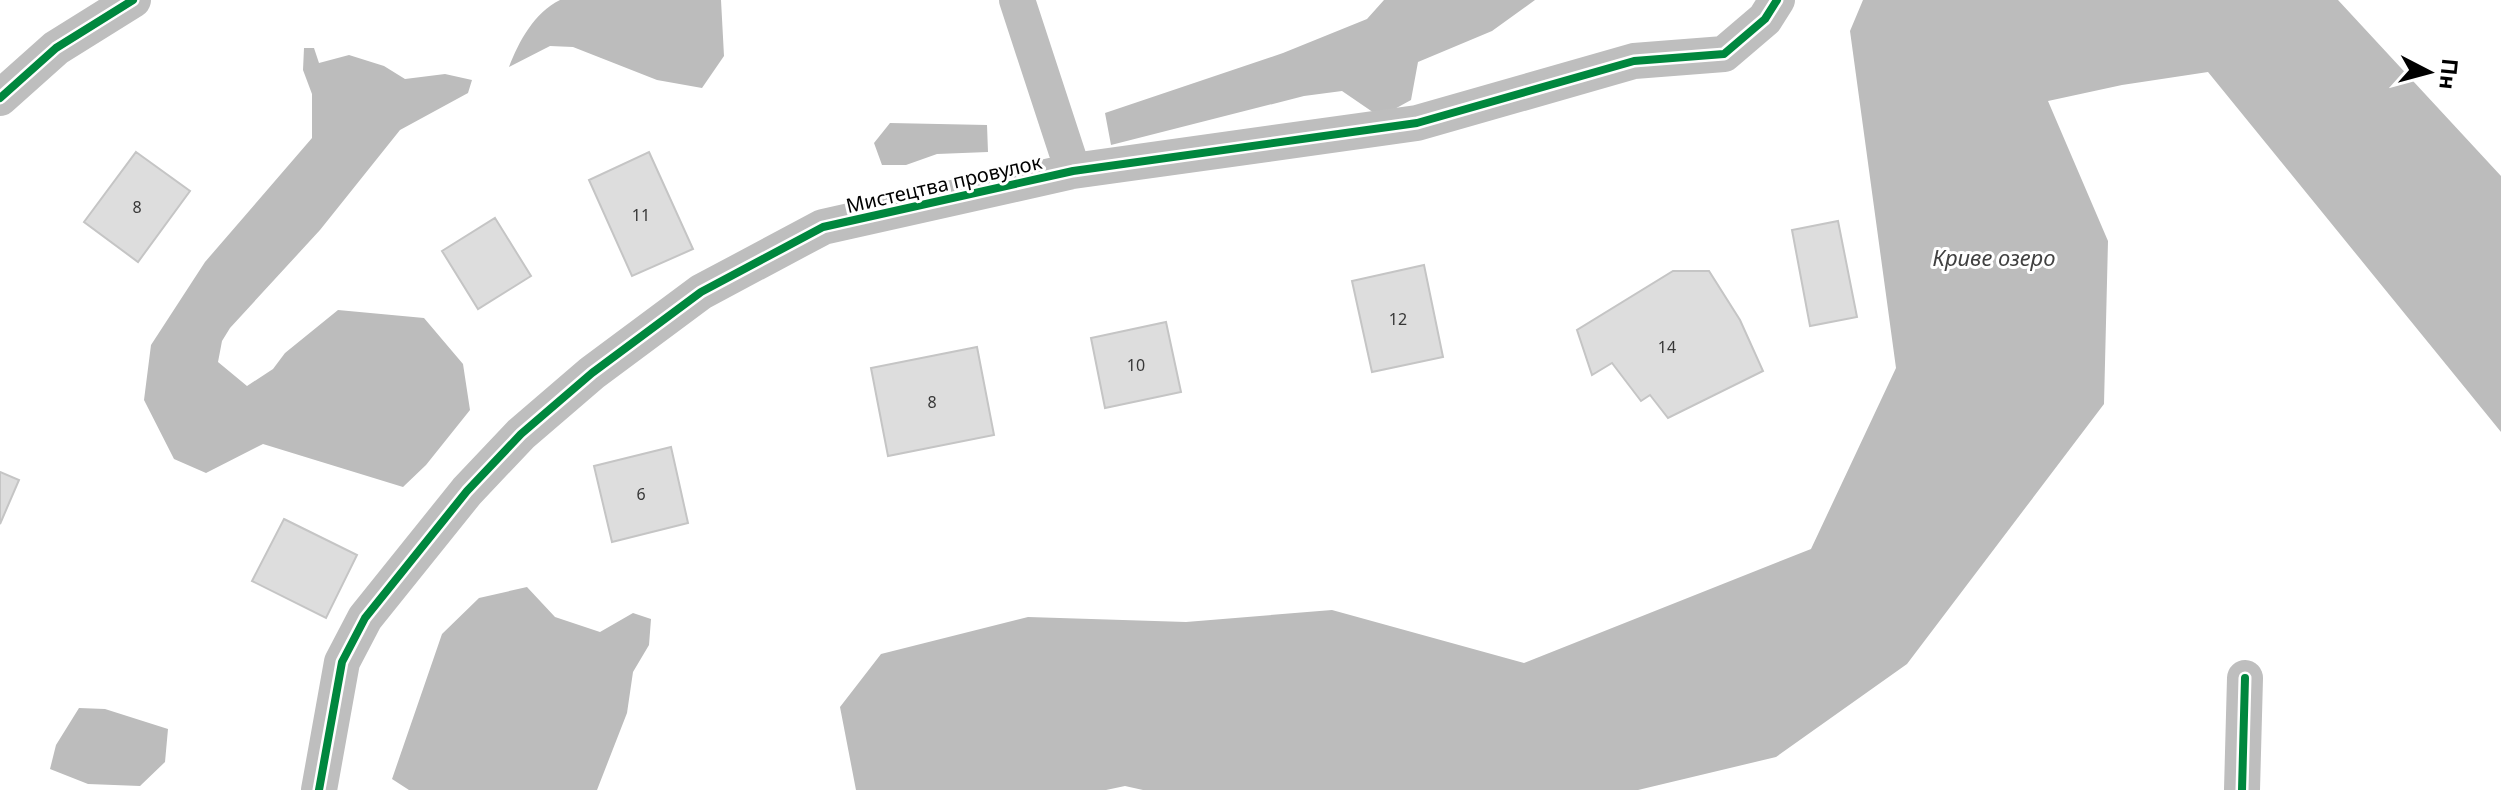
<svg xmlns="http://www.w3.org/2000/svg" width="2501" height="790" font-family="'Noto Sans',sans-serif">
	<rect width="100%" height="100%" fill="#fff"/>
	<!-- water -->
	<path fill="#bcbcbc" d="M 560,0 L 721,0 L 724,56 L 702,88 L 657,80 L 573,47 L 550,46 L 509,67 C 519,41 534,13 560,0 Z
		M 1384,0 L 1535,0 L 1492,31 L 1418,62 L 1411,100 L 1380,117 L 1342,91 L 1304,96 L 1111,145 L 1105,113 L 1283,53 L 1367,19 Z
		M 1863,0 L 2338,0 L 2501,176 L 2501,432 L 2208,72 L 2122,85 L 2048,101 L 2108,241 L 2104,404 L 1907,664 L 1776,757 L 1638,790 L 1143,790 L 1125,786 L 1106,790 L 856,790 L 840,707 L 881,654 L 1028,617 L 1186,622 L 1332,610 L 1524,663 L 1811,549 L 1896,368 L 1850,31 Z
		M 304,48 L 314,48 L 319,63 L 349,55 L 384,66 L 405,79 L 445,74 L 472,80 L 468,93 L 400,130 L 320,230 L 230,328 L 222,341 L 218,362 L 247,386 L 273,369 L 285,353 L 338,310 L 424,318 L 463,364 L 470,410 L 426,465 L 403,487 L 263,444 L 206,473 L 174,459 L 144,400 L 151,345 L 205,262 L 312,138 L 312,94 L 303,70 Z
		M 890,123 L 987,125 L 988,152 L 937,154 L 906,165 L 882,165 L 874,143 Z
		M 527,587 L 555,617 L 600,632 L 633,613 L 651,619 L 649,645 L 633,672 L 627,713 L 597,790 L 409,790 L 392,779 L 442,634 L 479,598 Z
		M 79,708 L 105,709 L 168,729 L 165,762 L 140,786 L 88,784 L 50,769 L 56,745 Z"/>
	<!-- building -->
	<path fill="#ddd" stroke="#c5c5c5" stroke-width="2" d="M 136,152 L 190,191 L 138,262 L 84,222 Z
		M 649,152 L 693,249 L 632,276 L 589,180 Z
		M 495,218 L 531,276 L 478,309 L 442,251 Z
		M 1838,221 L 1857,317 L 1810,326 L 1792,230 Z
		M 1424,265 L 1443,357 L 1372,372 L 1352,281 Z
		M 1673,271 L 1709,271 L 1740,320 L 1763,371 L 1668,418 L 1650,395 L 1641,401 L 1612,363 L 1592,375 L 1577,330 Z
		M 1166,322 L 1181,392 L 1105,408 L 1091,338 Z
		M 977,347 L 994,435 L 888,456 L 871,368 Z
		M 671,447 L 688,523 L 612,542 L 594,466 Z
		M 0,472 L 19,480 L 0,524 Z
		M 284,519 L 357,555 L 326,618 L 252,581 Z"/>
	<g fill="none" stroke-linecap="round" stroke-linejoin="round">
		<!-- street -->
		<path stroke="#bebebe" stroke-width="36" d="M 1017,0 L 1073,171
			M 0,98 L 56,48 L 133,0
			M 319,790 L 342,662 L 365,618 L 467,491 L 521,434 L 592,373 L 701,292 L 823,227 L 1073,171 L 1417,123 L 1634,61 L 1724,54 L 1765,19 L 1777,0
			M 2242,790 L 2245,678"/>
		<!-- cycleway casing -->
		<g stroke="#fff" stroke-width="13">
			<path id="cycleway" d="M 0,98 L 56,48 L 133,0
				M 319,790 L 342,662 L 365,618 L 467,491 L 521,434 L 592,373 L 701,292 L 823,227 L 1073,171 L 1417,123 L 1634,61 L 1724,54 L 1765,19 L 1777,0
				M 2242,790 L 2245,678"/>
		</g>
		<!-- cycleway -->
		<use href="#cycleway" stroke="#00873e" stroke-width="8"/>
	</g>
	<g text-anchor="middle" stroke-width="6" stroke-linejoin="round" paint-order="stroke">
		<!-- number labels -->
		<g font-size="16" fill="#373737">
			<text x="137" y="213">8</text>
			<text x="641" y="221">11</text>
			<text x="1398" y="325">12</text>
			<text x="1667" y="353">14</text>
			<text x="1136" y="371">10</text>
			<text x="932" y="408">8</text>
			<text x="641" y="500">6</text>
		</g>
		<!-- street labels -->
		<g font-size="20" fill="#000" stroke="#fff">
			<text transform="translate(944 184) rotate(-13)" y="7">Мистецтва провулок</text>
		</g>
		<!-- water labels -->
		<g font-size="22" font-style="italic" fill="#414141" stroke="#fff">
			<text x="1994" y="266">Криве озеро</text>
		</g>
	</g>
	<!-- north arrow -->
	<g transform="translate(2429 72) rotate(96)" stroke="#ffffff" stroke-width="6" paint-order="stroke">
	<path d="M0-6L14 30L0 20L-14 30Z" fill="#000000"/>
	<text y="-12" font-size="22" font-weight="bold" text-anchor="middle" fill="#000000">Пн</text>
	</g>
</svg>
